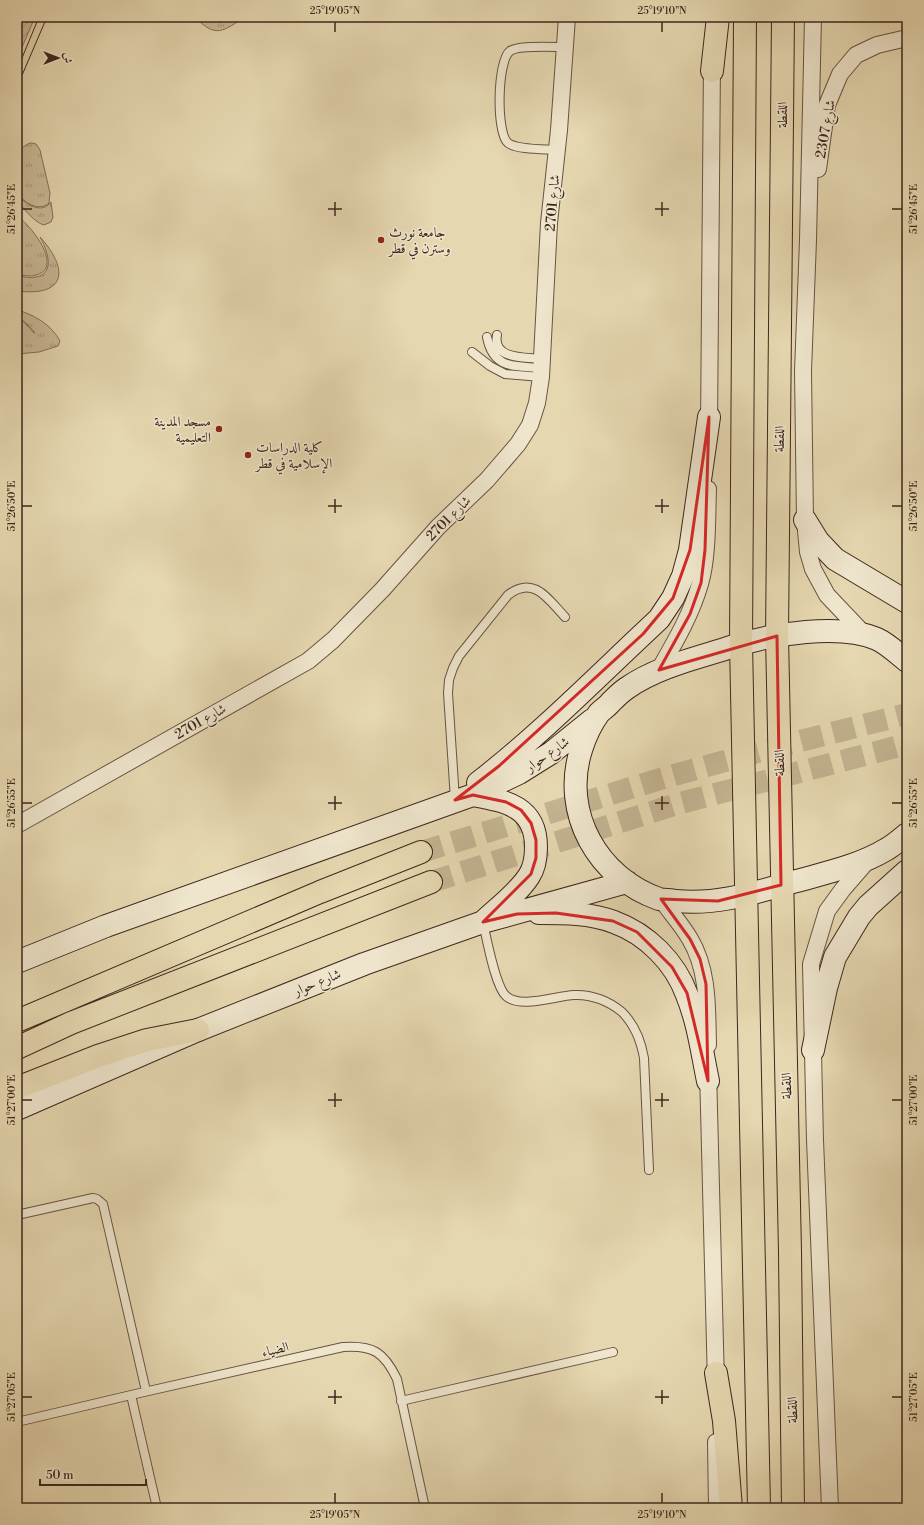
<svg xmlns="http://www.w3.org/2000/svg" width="924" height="1525" font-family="'Libre Bodoni',Amiri,serif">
	<defs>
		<pattern id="grass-tufts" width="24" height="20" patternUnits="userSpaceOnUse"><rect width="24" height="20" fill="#c9b997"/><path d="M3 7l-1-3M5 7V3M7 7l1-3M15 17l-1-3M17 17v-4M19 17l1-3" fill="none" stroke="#a5967a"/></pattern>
		<pattern id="garden-furrows" width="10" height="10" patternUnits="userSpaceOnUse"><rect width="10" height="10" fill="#c9b997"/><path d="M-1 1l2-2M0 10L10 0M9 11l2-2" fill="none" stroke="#a5967a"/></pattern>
	</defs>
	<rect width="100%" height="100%" fill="#e5d7b0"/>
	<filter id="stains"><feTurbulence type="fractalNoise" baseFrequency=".005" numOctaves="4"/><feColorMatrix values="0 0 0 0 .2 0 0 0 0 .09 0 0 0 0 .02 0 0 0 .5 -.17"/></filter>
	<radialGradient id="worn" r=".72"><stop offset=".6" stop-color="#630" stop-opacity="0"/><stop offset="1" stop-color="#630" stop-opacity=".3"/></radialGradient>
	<!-- grass -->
	<path fill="url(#grass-tufts)" stroke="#84705a" d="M 195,17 L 211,17 L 218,19 L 226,17 L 245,17 C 223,31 216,39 195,17 Z
		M 32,143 L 36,144 L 40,150 L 50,193 L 49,203 C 40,212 22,203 18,192 C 16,189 17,184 17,180 C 17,169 16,144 32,143 Z
		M 17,194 C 25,204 41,215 51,202 L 53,217 L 51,222 L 44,225 C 35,223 17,204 17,194 Z
		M 17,216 C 30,224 65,268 36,275 C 30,277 23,275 17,275 Z
		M 40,237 C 69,269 67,297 17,291 L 17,276 C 23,277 30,278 36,277 C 57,273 46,248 40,237 Z
		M 17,310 C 33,314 52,325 60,341 L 58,346 L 39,352 L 17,354 L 17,317 L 25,323 L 34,333 L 35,333 L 27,324 L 17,316 Z"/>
	<!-- garden -->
	<path fill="url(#garden-furrows)" stroke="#84705a" d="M 17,17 L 35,17 L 17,59 Z"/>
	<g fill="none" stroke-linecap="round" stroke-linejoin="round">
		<!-- highway-tunnel -->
		<path stroke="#c4b492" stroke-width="22" stroke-dasharray="22 11" stroke-linecap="butt" d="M 421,852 L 667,777 L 765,750 L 907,714
			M 431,882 L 677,804 L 907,744"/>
		<!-- lane casing -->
		<g stroke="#685341" stroke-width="10">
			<path id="lane" d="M 557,150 C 544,149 518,150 508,143 C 496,133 497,61 510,51 C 518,45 553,47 565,47
				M 497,335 C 492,360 526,357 542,359
				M 487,337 C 493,369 514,366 541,368
				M 472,352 L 490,366 L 505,374 L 541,377
				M 455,800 L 448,693 L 449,680 L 453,668 L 459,656 L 508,595 C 534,575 548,599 565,617
				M 483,923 C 487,939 495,986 506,996 C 520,1009 555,996 574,995 C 591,994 609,1001 622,1012 C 635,1025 641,1041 644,1058 L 649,1170
				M 17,1215 L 93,1198 L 97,1199 L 103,1204 L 146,1391
				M 131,1395 L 157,1508
				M 401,1401 L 613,1352
				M 17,1422 L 131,1395 L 343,1347 C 373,1345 384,1352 397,1379 L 425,1508"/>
		</g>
		<!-- street casing -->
		<g stroke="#685341" stroke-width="18">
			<path id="street" d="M 813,17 L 808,240 L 803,371 L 805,520 L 808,552 L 813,569 L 827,595 L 864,634
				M 818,169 L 827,105 L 840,74 L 856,55 L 877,45 L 907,38
				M 709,427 L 712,61
				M 659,670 C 675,642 691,615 700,584 C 708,557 707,517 708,489
				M 17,825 L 308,661 L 333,640 L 382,590 L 438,527 L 487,480 L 518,444 L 530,425 L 537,403 L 541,377 L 549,223 L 559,130 L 567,17
				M 661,899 C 670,912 682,925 690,939 C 709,971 707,1009 708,1045
				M 708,1070 L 716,1384
				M 716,1442 L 717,1508
				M 830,1508 L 815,1140 L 811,964 L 827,911 L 843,889 L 869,859"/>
		</g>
		<!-- secondary casing -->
		<g stroke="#3e271c" stroke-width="24">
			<path id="secondary" d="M 805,520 L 818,541 L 835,559 L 907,602
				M 907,661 C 898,654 888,644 877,639 C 840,623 772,634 734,646 C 698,658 659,666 627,688 C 621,692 616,697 611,702 C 608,706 603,709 599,713 C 591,724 585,737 581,750 C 561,813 598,878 659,899 C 664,900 670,900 676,901 C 717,905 754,893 793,882 C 825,873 859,866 887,849 C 894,845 901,839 907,834
				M 478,783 C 537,737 589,685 643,634 L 659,619 L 673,598 L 683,576 L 690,550 L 709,417
				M 473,795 C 505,801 536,806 536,847 C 536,857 535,867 529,876 C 518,893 499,907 484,921
				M 539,913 C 563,913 591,913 614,922 C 647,934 675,962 687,995 C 698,1022 702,1052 708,1081
				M 17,962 L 106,926 L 473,795 L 519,773 L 551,753 L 592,720
				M 813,1050 L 826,988 L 835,957 L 859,917 L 868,906 L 907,871
				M 17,1109 L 198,1030 L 364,964 L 483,922 L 627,882"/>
		</g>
		<!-- primary casing -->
		<g stroke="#3e271c" stroke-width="24">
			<path id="primary" d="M 745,17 L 741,644 L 759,1508
				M 783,17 L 777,636 L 790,1252 L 793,1508
				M 712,71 L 718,17
				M 716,1373 L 724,1421 L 731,1508"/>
		</g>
		<!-- highway casing -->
		<g stroke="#3e271c" stroke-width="24">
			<path id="highway" d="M 17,1021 L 320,892 L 421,852
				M 17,1048 L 71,1023 L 431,882
				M 17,1088 L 98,1056 L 147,1040 L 198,1030"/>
		</g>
		<!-- lane -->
		<use href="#lane" stroke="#eee5cc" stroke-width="8"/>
		<!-- street -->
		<use href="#street" stroke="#eee5cc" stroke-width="16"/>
		<!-- secondary -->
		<use href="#secondary" stroke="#eee5cc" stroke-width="22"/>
		<!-- primary -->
		<use href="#primary" stroke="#e5d7b0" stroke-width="22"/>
		<!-- highway -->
		<use href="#highway" stroke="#e5d7b0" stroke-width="22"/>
		<!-- tram -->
		<path stroke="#3e271c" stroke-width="1" d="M 17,70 L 39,17
			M 17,87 L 47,17"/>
	</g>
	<!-- marked area -->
	<path fill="none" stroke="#d62828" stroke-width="3" stroke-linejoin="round" d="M 709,417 L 705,550 L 701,583 L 690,614 L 659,670 L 777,636 L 781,885 L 718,901 L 661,899 L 690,939 L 700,959 L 706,984 L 708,1081 L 687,993 L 672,967 L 637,932 L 613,921 L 556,913 L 517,914 L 483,922 L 531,874 L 536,858 L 536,840 L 531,823 L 521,810 L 506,802 L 473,795 L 455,800 L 499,766 L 643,634 L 673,598 L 690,550 Z"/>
	<!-- ticks -->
	<path fill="none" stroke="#3e271c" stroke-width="1.5" d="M 335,22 L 335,32M 662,22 L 662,32M 335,202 L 335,216M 662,202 L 662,216M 22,209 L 32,209M 328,209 L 342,209M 655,209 L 669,209M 892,209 L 902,209M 335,499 L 335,513M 662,499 L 662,513M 22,506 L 32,506M 328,506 L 342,506M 655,506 L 669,506M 892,506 L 902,506M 335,796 L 335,810M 662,796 L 662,810M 22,803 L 32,803M 328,803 L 342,803M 655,803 L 669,803M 892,803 L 902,803M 335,1093 L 335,1107M 662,1093 L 662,1107M 22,1100 L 32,1100M 328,1100 L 342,1100M 655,1100 L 669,1100M 892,1100 L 902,1100M 335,1390 L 335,1404M 662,1390 L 662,1404M 22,1397 L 32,1397M 328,1397 L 342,1397M 655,1397 L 669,1397M 892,1397 L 902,1397M 335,1493 L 335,1503M 662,1493 L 662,1503"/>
	<!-- markers -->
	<g fill="#8f2418" stroke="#eee5cc" stroke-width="1.5">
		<circle cx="381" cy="240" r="4"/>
		<circle cx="219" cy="429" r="4"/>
		<circle cx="248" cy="455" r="4"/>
	</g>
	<g text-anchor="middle" stroke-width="3" stroke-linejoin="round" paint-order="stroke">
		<!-- street labels -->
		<g font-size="14" fill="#3e271c" stroke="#eee5cc">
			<text transform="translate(782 115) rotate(-90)" y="5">اللقطة</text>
			<text transform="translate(825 129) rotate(-80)" y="5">شارع 2307</text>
			<text transform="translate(552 203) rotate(-85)" y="5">شارع 2701</text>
			<text transform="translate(779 439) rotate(-89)" y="5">اللقطة</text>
			<text transform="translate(448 518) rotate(-45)" y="5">شارع 2701</text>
			<text transform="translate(200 721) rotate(-30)" y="5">شارع 2701</text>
			<text transform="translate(547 754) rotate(-35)" y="5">شارع حوار</text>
			<text transform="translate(779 763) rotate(-91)" y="5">اللقطة</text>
			<text transform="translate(317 982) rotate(-22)" y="5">شارع حوار</text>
			<text transform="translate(786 1086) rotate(-91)" y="5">اللقطة</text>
			<text transform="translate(275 1349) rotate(-13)" y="5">الضياء</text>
			<text transform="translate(792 1410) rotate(-91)" y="5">اللقطة</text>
		</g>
		<!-- poi labels -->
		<g font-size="14" fill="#3e271c" stroke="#eee5cc" text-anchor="start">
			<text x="389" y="237">جامعة نورث<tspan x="389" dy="16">وسترن في قطر</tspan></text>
			<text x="211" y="426" text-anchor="end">مسجد المدينة<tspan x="211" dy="16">التعليمية</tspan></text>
			<text x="256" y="452">كلية الدراسات<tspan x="256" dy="16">الإسلامية في قطر</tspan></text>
		</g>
	</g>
	<!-- margin -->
	<rect width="924" height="1525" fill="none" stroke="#e5d7b0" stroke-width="44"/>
	<!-- north arrow -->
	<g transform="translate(58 58) rotate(90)" stroke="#eee5cc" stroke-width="3" paint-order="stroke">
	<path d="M0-3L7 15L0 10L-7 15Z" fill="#3e271c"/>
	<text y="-6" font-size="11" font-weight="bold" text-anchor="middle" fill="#3e271c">ش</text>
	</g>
	<!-- scale -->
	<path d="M40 1479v6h106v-6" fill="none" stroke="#3e271c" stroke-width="2"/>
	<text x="46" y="1479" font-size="12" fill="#3e271c" stroke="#eee5cc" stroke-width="3" paint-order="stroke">50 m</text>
	<rect x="22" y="22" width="880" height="1481" fill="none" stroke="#3e271c" stroke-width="1.5"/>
	<g font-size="10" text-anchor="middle" fill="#3e271c">
		<text x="335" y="14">25°19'05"N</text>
		<text x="662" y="14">25°19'10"N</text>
		<text transform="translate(913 209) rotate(-90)" y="4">51°26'45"E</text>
		<text transform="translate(11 209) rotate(-90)" y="4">51°26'45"E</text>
		<text transform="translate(11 506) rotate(-90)" y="4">51°26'50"E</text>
		<text transform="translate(913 506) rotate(-90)" y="4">51°26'50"E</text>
		<text transform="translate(913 803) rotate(-90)" y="4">51°26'55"E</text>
		<text transform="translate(11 803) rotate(-90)" y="4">51°26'55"E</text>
		<text transform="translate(913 1100) rotate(-90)" y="4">51°27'00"E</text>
		<text transform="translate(11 1100) rotate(-90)" y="4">51°27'00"E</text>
		<text transform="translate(913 1397) rotate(-90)" y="4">51°27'05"E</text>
		<text transform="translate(11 1397) rotate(-90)" y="4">51°27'05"E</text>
		<text x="335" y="1518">25°19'05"N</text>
		<text x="662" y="1518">25°19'10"N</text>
	</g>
	<rect width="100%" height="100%" filter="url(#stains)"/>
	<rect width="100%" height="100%" fill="url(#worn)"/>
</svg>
